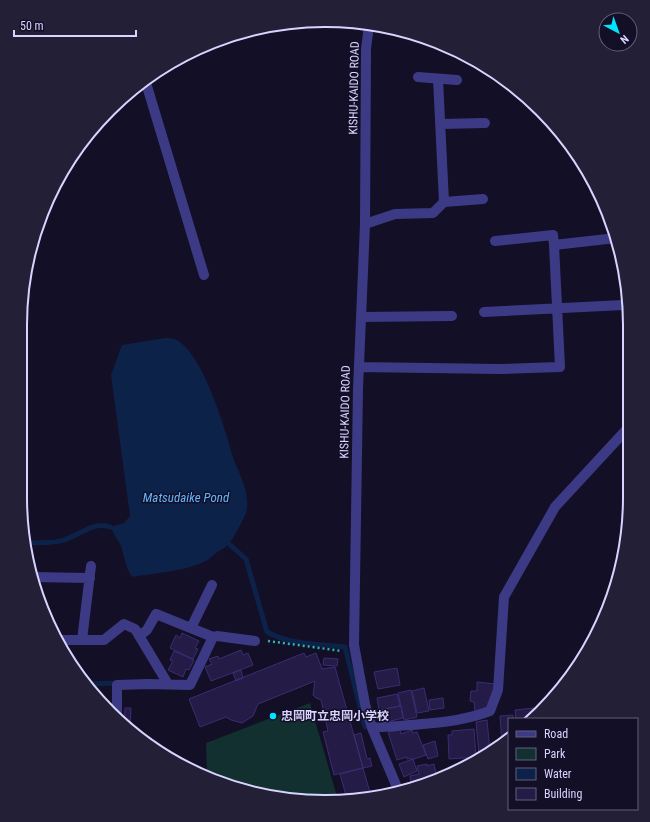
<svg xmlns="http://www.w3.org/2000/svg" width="650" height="822" font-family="'Roboto Condensed','Noto Sans JP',sans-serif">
	<rect width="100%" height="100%" fill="#130f26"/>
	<!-- green -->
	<path fill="#12302f" d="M 310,703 L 338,800 L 325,802 L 246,792 L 207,775 L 206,743 Z"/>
	<!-- water -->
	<path fill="#0c2248" d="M 165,338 C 168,338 172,338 174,339 C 201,348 225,428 232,454 C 238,473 249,488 247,509 C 246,516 233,539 229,544 C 226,547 222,549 219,551 C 215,553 213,556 209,559 C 191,571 154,573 132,577 L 127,568 L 121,546 L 110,527 L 124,523 L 130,516 L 111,375 L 122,345 Z"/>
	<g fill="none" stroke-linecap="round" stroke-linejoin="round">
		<!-- stream -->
		<path stroke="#0c2248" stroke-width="5" d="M 26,543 C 38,542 53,544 64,540 C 80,535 93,521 110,527
			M 229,544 L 246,559 L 267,632 C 290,645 320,644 345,647 L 365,727
			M 87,684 L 118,683"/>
	</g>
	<!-- building -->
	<path fill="#241b47" stroke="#3b2d73" d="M 182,633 L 199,641 L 195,648 L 198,649 L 193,659 L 170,648 L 176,635 L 180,638 Z
		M 241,650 L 243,655 L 248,653 L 253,665 L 211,681 L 205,667 L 212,664 L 209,659 L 218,656 L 219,659 Z
		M 174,651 L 194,660 L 189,670 L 186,669 L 183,677 L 168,670 L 173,661 L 170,660 Z
		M 304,653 L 306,657 L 316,653 L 322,669 L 335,667 L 363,768 L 334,775 L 323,732 L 328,731 L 321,700 L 316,698 L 313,695 L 315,681 L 258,704 L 253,716 L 242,723 L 231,720 L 226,717 L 200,727 L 189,699 Z
		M 324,658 L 338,659 L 337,666 L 323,665 Z
		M 397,668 L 400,685 L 378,689 L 374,672 Z
		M 241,670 L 243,678 L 236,681 L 233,673 Z
		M 477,682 L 495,684 L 489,707 L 475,712 L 474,702 L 470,701 L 471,691 L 477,691 Z
		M 424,688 L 429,711 L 417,713 L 412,691 Z
		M 411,690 L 417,717 L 404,720 L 398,693 Z
		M 397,694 L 400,706 L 379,710 L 377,698 Z
		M 443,698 L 444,708 L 430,710 L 429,700 Z
		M 401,706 L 403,718 L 387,722 L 386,718 L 382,719 L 380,710 Z
		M 543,707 L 533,719 L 516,719 L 515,710 Z
		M 125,708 L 131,708 L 130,729 L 124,724 Z
		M 513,715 L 513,719 L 509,719 L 509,739 L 502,743 L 500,716 Z
		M 487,720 L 490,752 L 479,754 L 476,722 Z
		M 474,729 L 476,757 L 449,759 L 448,735 L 452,735 L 452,731 Z
		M 400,730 L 401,734 L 412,730 L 413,733 L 417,732 L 426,755 L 411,760 L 411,758 L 407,759 L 407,757 L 397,760 L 388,732 Z
		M 361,733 L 367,759 L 370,758 L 372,766 L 363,768 L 354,735 Z
		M 435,741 L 438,756 L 428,759 L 423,745 Z
		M 413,759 L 417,771 L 404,777 L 399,764 Z
		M 427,764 L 427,766 L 434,764 L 437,778 L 412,787 L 410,776 L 419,774 L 417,766 Z
		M 363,768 L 371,796 L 347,799 L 340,774 Z"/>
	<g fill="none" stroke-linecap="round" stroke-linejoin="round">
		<!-- path -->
		<path stroke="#2fb8b0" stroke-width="2.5" stroke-dasharray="2 3" stroke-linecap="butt" d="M 268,641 L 342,651"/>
		<!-- minor -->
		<path stroke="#3d3a85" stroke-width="10" d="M 369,25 L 366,49 L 365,224 L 358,389 L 354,645 L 365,704 L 372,728 L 399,792
			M 418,77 L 457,80
			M 146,83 L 204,275
			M 441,124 L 485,123
			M 444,202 L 483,199
			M 365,224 L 395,214 L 433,213 L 444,202 L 438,79
			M 495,241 L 553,235 L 554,245
			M 484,312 L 623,305 L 629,311
			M 361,317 L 452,316
			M 359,367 L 499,369 L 560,367 L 554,245 L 616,238
			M 31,577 L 90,578
			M 191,628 L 212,585
			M 213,637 L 217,636 L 255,641
			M 57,640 L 104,640 L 124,624 L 135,629 L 168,684
			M 82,640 L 91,566
			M 117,718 L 117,685 L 148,684 L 190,685 L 213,637 L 156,614 L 147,630 L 139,636
			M 372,728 C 412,724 453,725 490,711 L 498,690 L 504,597 L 555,507 L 627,429"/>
	</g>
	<!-- markers -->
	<circle fill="#00e5ff" stroke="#130f26" stroke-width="1.5" cx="273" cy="716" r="4"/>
	<g text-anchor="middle" stroke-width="3" stroke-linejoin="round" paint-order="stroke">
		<!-- street labels -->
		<g font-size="12" fill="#d9d4ff" stroke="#130f26">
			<text transform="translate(354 88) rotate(-89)" y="4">KISHU-KAIDO ROAD</text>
			<text transform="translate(345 412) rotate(-89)" y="4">KISHU-KAIDO ROAD</text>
		</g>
		<!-- poi labels -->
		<g font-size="12" font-weight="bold" fill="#d9d4ff" stroke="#130f26" text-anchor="start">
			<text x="281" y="720">忠岡町立忠岡小学校</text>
		</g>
		<!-- water labels -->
		<g font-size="13" font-style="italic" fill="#62b6ff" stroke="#130f26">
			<text x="186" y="502">Matsudaike Pond</text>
		</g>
	</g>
	<!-- crop -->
	<path d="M0 0H650V822H0ZM325 27H325A298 298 0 0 1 623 325V497A298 298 0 0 1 325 795H325A298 298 0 0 1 27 497V325A298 298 0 0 1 325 27Z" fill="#231f37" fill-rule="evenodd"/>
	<path fill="none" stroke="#d9d4ff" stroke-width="2" d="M325 27H325A298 298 0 0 1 623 325V497A298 298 0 0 1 325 795H325A298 298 0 0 1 27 497V325A298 298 0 0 1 325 27Z"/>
	<!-- legend -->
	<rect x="508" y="718" width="130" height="92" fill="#130f26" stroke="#625e7d"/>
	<rect x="516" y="731" width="20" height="6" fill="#3d3a85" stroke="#625e7d"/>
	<text x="544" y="738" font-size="12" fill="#d9d4ff">Road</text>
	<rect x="516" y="748" width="20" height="12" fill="#12302f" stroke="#625e7d"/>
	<text x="544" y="758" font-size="12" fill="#d9d4ff">Park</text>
	<rect x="516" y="768" width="20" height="12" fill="#0c2248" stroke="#625e7d"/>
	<text x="544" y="778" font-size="12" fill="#d9d4ff">Water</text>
	<rect x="516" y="788" width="20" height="12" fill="#241b47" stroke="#625e7d"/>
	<text x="544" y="798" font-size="12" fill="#d9d4ff">Building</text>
	<!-- north arrow -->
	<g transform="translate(618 32) rotate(139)"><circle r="19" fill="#130f26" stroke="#625e7d"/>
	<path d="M0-3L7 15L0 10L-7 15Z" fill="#00e5ff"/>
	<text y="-6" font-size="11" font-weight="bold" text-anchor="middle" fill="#d9d4ff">N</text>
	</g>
	<!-- scale -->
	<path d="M14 30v6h122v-6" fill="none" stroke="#d9d4ff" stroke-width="2"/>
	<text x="20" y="30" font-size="12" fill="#d9d4ff" stroke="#130f26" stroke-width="3" paint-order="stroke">50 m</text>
</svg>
